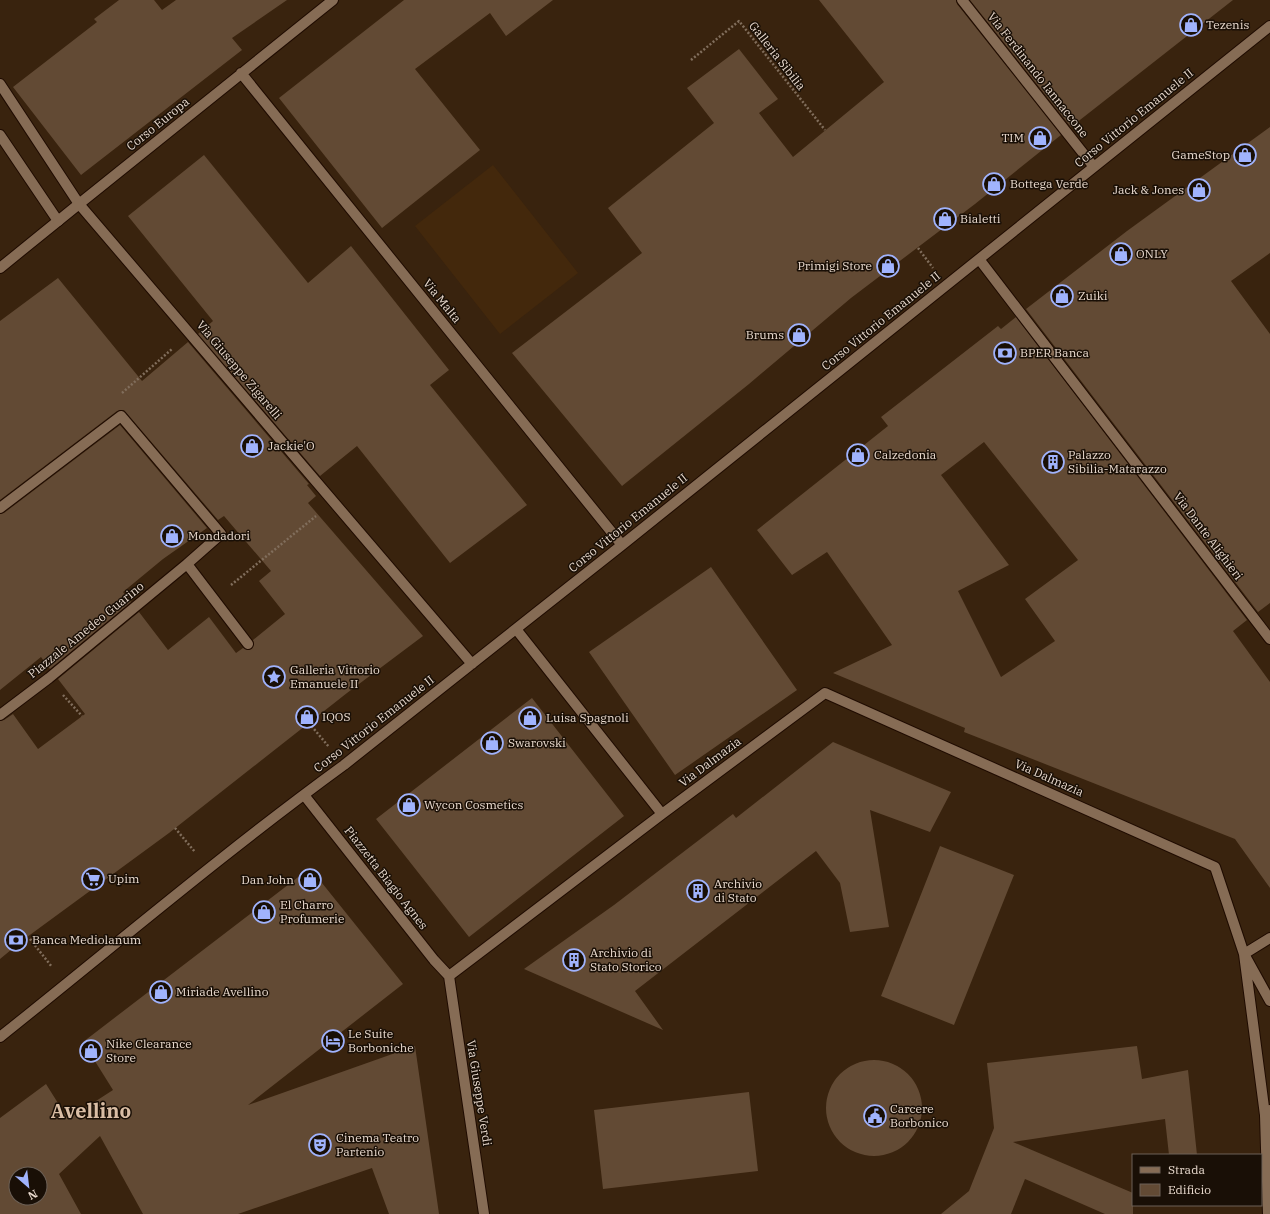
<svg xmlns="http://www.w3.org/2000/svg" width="1270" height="1214" font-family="'IBM Plex Serif',serif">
	<rect width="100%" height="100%" fill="#39230e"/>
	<!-- built -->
	<path fill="#43280c" d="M 493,165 L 578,273 L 500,334 L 415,226 Z"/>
	<!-- building -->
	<path fill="#624a34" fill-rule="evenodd" d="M 119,0 L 154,0 L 162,10 L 176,0 L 287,0 L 232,38 L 242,50 L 81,175 L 13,87 L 97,22 L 94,19 Z
		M 404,0 L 553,0 L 506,36 L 490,13 L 415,69 L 480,150 L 382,228 L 279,98 Z
		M 819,0 L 956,0 L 957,4 L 1061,135 L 975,204 L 851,298 L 749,384 L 622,486 L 512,353 L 642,253 L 608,208 L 714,123 L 687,88 L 739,49 L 778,99 L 759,113 L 793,157 L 884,82 Z
		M 970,0 L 1233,0 L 1071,127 Z
		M 1270,127 L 1270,253 L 1231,281 L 1270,334 L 1270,603 L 1258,612 L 1026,309 L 1127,231 Z
		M 204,155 L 308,283 L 351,246 L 449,370 L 430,385 L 527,505 L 450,563 L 357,446 L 320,476 L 198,334 L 213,321 L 128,216 Z
		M 58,278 L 142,381 L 188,342 L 309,484 L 307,485 L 316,496 L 308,503 L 423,636 L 347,693 L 169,833 L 23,940 L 0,959 L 0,721 L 4,720 L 13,714 L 38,749 L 85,714 L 58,679 L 139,612 L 168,650 L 209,617 L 236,653 L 243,648 L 248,650 L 252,649 L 254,644 L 253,640 L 285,614 L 259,581 L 271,571 L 224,516 L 218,520 L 124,410 L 120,410 L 117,411 L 0,500 L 0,321 Z
		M 1016,317 L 1247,620 L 1233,631 L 1270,682 L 1270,888 L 1235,839 L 964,732 L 965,728 L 833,673 L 892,645 L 827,552 L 792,575 L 757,530 L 888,426 L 881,417 L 998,326 L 1001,329 ZM 984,442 L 1078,560 L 1025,599 L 1055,641 L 1001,677 L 958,591 L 1009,565 L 941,475 Z
		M 120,425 L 207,528 L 163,559 L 123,592 L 131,602 L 50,669 L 41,657 L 0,690 L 0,514 L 4,513 Z
		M 711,567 L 797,690 L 675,775 L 589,652 Z
		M 532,698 L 624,816 L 469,937 L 376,819 Z
		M 833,742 L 951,792 L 930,832 L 870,810 L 889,927 L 850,932 L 840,883 L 816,851 L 635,991 L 663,1030 L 524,969 L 614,905 L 733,814 L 736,818 Z
		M 940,846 L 1014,875 L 954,1025 L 881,996 Z
		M 310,868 L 403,984 L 248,1105 L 415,1046 L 439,1214 L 389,1214 L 372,1168 L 238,1214 L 143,1214 L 100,1136 L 59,1174 L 81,1214 L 0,1214 L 0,1118 L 46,1084 L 68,1119 L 113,1090 L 83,1042 ZM 16,1174 L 40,1174 L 40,1198 L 16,1198 Z
		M 1137,1046 L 1142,1079 L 1188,1070 L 1197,1155 L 1169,1155 L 1165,1119 L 1013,1142 L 1133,1193 L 1133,1214 L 1105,1214 L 1025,1179 L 1011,1214 L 941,1214 L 969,1191 L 994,1128 L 987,1063 Z
		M826 1108a48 48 0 1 1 96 0a48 48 0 1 1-96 0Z
		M 749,1092 L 758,1171 L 603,1189 L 594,1110 Z"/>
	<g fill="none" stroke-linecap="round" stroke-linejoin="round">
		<!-- street casing -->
		<g stroke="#1f0b00" stroke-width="12">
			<path id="street" d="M 962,0 L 1094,167
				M 241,73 L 622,545
				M 0,84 L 79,204 L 472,664
				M 0,135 L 58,221 L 0,268
				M 79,204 L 333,0
				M 979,259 L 1270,639
				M 0,508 L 121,416 L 221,534 L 187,564
				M 516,629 L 662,814
				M 0,715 L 49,678 L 187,564 L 248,644
				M 304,795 L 434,960 L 449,976
				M 1270,938 L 1244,954 L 1270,1001
				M 449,976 L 662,814 L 825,693 L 1215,867 L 1244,954 L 1265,1115
				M 449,976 L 484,1214
				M 0,1037 C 114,946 226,851 344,765 L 622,545 L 1270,26"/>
		</g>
		<!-- secondary casing -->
		<g stroke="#1f0b00" stroke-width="12">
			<path id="secondary" d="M 58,221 L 79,204
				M 1268,1214 L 1265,1115 L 1270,1110"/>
		</g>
		<!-- path -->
		<path stroke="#816e5c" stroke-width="2.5" stroke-dasharray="2 2" stroke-linecap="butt" d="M 691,60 L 739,21 L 825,130
			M 918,248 L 933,268
			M 122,393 L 172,349
			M 231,585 L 316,516
			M 63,695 L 82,716
			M 309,723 L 329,747
			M 175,828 L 195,852
			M 30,939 L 52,967"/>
		<!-- street -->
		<use href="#street" stroke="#866c55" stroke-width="10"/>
		<!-- secondary -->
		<use href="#secondary" stroke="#866c55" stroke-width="10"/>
	</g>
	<!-- icons -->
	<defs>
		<g id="shop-ring" transform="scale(1.15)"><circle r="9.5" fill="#190f06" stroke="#a0b3fd" stroke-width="1.5"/><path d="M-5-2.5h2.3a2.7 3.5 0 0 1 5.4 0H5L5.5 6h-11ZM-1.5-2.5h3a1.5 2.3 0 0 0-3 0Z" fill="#a0b3fd"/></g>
		<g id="bank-ring" transform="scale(1.15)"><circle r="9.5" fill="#190f06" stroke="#a0b3fd" stroke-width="1.5"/><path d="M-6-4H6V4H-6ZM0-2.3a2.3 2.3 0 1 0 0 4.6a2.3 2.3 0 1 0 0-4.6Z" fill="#a0b3fd"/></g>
		<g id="building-ring" transform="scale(1.15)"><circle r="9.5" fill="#190f06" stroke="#a0b3fd" stroke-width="1.5"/><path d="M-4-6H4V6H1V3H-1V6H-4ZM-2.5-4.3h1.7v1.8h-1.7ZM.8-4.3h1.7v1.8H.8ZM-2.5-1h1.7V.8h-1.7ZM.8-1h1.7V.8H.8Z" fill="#a0b3fd"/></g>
		<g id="sight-ring" transform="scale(1.15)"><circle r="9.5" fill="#190f06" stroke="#a0b3fd" stroke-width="1.5"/><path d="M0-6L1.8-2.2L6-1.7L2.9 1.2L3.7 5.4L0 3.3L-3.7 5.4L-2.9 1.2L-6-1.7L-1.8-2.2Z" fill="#a0b3fd"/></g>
		<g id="supermarket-ring" transform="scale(1.15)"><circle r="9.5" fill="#190f06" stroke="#a0b3fd" stroke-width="1.5"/><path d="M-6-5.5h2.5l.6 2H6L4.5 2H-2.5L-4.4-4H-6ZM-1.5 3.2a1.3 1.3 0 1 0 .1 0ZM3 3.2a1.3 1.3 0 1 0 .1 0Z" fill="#a0b3fd"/></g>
		<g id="hotel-ring" transform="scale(1.15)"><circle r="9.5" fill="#190f06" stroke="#a0b3fd" stroke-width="1.5"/><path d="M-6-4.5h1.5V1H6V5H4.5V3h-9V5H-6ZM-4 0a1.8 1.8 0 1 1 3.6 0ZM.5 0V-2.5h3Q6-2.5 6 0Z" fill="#a0b3fd"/></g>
		<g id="civic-ring" transform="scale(1.15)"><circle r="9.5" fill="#190f06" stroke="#a0b3fd" stroke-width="1.5"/><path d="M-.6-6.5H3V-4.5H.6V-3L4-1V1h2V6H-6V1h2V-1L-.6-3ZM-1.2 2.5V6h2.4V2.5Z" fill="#a0b3fd"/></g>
		<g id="theatre-ring" transform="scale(1.15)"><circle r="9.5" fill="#190f06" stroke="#a0b3fd" stroke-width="1.5"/><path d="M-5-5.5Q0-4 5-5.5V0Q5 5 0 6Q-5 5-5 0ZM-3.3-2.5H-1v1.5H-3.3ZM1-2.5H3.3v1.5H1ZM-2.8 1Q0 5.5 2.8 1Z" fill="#a0b3fd"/></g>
	</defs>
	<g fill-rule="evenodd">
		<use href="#shop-ring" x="1191" y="25"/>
		<use href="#shop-ring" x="1040" y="138"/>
		<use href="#shop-ring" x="1245" y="155"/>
		<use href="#shop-ring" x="994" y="184"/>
		<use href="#shop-ring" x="1199" y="190"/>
		<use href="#shop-ring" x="945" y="219"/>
		<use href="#shop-ring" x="1121" y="254"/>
		<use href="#shop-ring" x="888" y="266"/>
		<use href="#shop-ring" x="1062" y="296"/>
		<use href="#shop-ring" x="799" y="335"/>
		<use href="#bank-ring" x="1005" y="353"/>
		<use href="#shop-ring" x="252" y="446"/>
		<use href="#shop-ring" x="858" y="455"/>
		<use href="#building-ring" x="1053" y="462"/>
		<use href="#shop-ring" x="172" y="536"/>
		<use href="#sight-ring" x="274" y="677"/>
		<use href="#shop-ring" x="307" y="717"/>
		<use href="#shop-ring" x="530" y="718"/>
		<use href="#shop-ring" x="492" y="743"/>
		<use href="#shop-ring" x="409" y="805"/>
		<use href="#supermarket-ring" x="93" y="879"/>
		<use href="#shop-ring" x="310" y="880"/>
		<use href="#building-ring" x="698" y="891"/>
		<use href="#shop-ring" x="264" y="912"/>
		<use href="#bank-ring" x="16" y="940"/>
		<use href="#building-ring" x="574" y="960"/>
		<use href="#shop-ring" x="161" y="992"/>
		<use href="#hotel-ring" x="333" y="1041"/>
		<use href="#shop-ring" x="91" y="1051"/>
		<use href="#civic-ring" x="875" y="1116"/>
		<use href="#theatre-ring" x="320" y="1145"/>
	</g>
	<g text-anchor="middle" stroke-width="3" stroke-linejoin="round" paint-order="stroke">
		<!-- poi labels -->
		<g font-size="12" fill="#e9dace" stroke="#190f06" text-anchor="start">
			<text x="1206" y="29">Tezenis</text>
			<text x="1024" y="142" text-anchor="end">TIM</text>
			<text x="1230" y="159" text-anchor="end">GameStop</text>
			<text x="1010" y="188">Bottega Verde</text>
			<text x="1184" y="194" text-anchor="end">Jack &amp; Jones</text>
			<text x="960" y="223">Bialetti</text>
			<text x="1136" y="258">ONLY</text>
			<text x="872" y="270" text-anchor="end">Primigi Store</text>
			<text x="1078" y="300">Zuiki</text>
			<text x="784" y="339" text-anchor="end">Brums</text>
			<text x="1020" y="357">BPER Banca</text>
			<text x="268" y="450">Jackie'O</text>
			<text x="874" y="459">Calzedonia</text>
			<text x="1068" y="459">Palazzo<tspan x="1068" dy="14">Sibilia-Matarazzo</tspan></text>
			<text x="188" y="540">Mondadori</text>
			<text x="290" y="674">Galleria Vittorio<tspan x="290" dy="14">Emanuele II</tspan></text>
			<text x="322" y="721">IQOS</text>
			<text x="546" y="722">Luisa Spagnoli</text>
			<text x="508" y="747">Swarovski</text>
			<text x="424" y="809">Wycon Cosmetics</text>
			<text x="108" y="883">Upim</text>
			<text x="294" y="884" text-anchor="end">Dan John</text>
			<text x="714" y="888">Archivio<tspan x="714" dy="14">di Stato</tspan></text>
			<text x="280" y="909">El Charro<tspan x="280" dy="14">Profumerie</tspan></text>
			<text x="32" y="944">Banca Mediolanum</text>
			<text x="590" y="957">Archivio di<tspan x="590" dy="14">Stato Storico</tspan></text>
			<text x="176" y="996">Miriade Avellino</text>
			<text x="348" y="1038">Le Suite<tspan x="348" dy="14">Borboniche</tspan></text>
			<text x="106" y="1048">Nike Clearance<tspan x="106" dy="14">Store</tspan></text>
			<text x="890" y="1113">Carcere<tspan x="890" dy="14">Borbonico</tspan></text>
			<text x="336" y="1142">Cinema Teatro<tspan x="336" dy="14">Partenio</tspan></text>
		</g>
		<!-- street labels -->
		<g font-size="12" fill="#e9dace" stroke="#190f06">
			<text transform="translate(777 56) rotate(52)" y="4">Galleria Sibilia</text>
			<text transform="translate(1038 75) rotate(52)" y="4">Via Ferdinando Iannaccone</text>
			<text transform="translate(1134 118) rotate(-39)" y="4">Corso Vittorio Emanuele II</text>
			<text transform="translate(158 124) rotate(-39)" y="4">Corso Europa</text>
			<text transform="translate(442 301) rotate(51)" y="4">Via Malta</text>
			<text transform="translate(881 321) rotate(-39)" y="4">Corso Vittorio Emanuele II</text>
			<text transform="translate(239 370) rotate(50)" y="4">Via Giuseppe Zigarelli</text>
			<text transform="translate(628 523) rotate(-39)" y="4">Corso Vittorio Emanuele II</text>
			<text transform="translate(1208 536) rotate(53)" y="4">Via Dante Alighieri</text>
			<text transform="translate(86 630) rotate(-39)" y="4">Piazzale Amedeo Guarino</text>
			<text transform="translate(374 724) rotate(-38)" y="4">Corso Vittorio Emanuele II</text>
			<text transform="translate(710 762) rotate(-37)" y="4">Via Dalmazia</text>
			<text transform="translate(1049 778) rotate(24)" y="4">Via Dalmazia</text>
			<text transform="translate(386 878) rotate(52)" y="4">Piazzetta Biagio Agnes</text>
			<text transform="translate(479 1093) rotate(81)" y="4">Via Giuseppe Verdi</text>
		</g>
		<!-- town labels -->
		<g font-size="20" font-weight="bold" fill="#dabea5" stroke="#190f06">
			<text x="91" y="1118">Avellino</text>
		</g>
	</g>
	<!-- legend -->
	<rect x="1132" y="1154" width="130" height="52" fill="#190f06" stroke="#6c6056"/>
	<rect x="1140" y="1167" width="20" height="6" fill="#866c55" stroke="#6c6056"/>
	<text x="1168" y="1174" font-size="12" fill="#e9dace">Strada</text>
	<rect x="1140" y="1184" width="20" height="12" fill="#624a34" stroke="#6c6056"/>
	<text x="1168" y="1194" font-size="12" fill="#e9dace">Edificio</text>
	<!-- north arrow -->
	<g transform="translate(28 1186) rotate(152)"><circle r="19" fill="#190f06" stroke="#6c6056"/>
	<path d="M0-3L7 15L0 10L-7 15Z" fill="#a0b3fd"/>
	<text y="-6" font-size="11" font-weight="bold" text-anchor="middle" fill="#e9dace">N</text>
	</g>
</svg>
